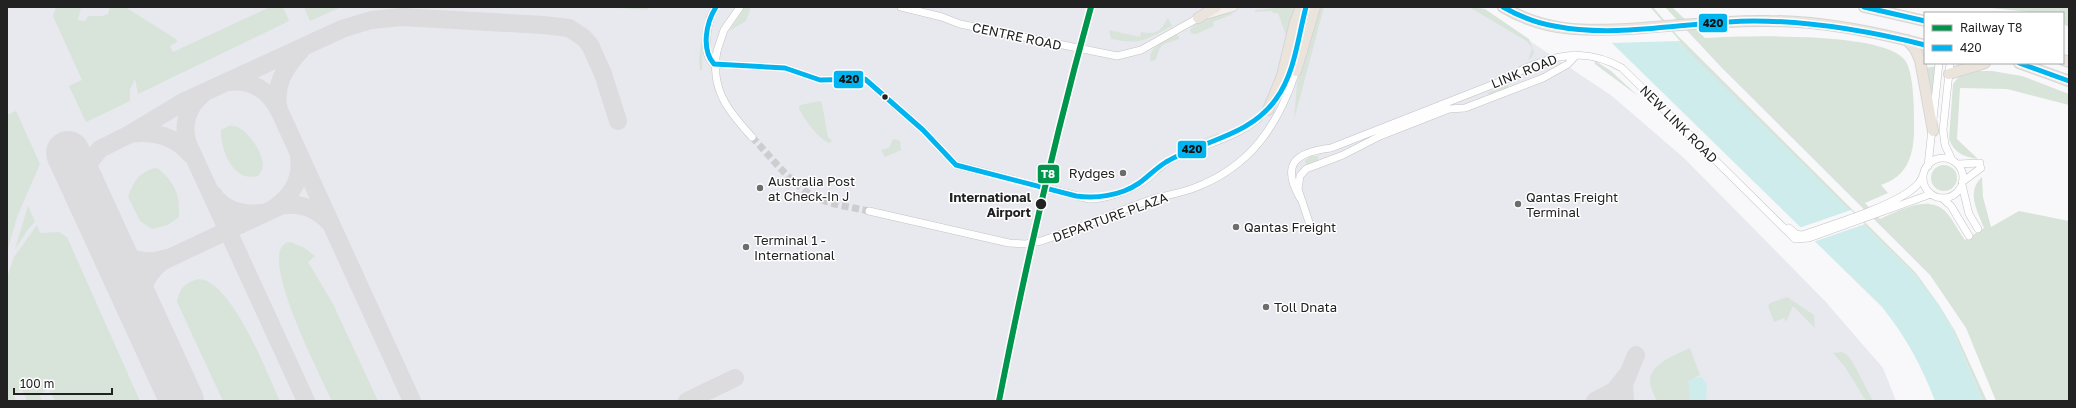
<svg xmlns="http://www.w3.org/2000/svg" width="2076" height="408" font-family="'Golos Text',sans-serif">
	<rect width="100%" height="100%" fill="#f8f8fa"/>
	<!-- built -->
	<path fill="#e8e8ef" d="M 7,7 L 1479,7 L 1612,96 L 1684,158 L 1825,301 L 1883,368 L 1896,401 L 7,401 Z"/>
	<!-- green -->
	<path fill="#d8e4d9" d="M 56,7 L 81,7 L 78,20 L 85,21 L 88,16 L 102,16 L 108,14 L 110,7 L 125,7 L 176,39 L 177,42 L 170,46 L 173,52 L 270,7 L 283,7 L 289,21 L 138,94 L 135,79 L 130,89 L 130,101 L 86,122 L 69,86 L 82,80 L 53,16 Z
		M 304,7 L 341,7 L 310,21 Z
		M 603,7 L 647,7 L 649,10 Z
		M 745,7 L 751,7 L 746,21 L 729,31 Z
		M 1285,7 L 1298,7 L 1287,38 L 1278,13 L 1273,13 L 1272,11 L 1255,12 L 1255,10 Z
		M 1319,7 L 1324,7 L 1294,120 L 1297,83 Z
		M 1469,7 L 1485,9 L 1529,39 L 1534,52 L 1532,57 L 1528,60 L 1532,49 L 1528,42 Z
		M 1647,7 L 1653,7 L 1678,36 L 1916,273 L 1939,305 L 1955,331 L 1987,401 L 1983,401 L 1951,326 L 1916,276 L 1694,58 Z
		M 1665,7 L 1672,7 L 1705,38 C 1744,36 1880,31 1904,59 C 1915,71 1914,117 1914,133 C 1913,158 1906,177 1881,185 L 1888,193 L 1865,203 L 1880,219 C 1898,211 1928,194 1945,211 C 1953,219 1958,231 1965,240 L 1984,228 C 1977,210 1966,192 1982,177 L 1983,197 L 1991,227 L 2019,211 L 2069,221 L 2069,401 L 1996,401 L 1966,328 L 1930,275 L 1721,67 Z
		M 1982,7 L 2069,7 L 2069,27 L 2063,24 L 2063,13 L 2038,13 Z
		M 1232,13 L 1233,14 L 1213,22 L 1214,26 L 1196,34 L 1191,33 L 1190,30 C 1197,19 1220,15 1232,13 Z
		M 1168,18 L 1172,26 C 1145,40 1142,45 1111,39 L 1109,30 L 1140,37 L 1141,32 C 1158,35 1160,31 1168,18 Z
		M 703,26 L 702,70 L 700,70 L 699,61 Z
		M 1176,35 L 1179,36 L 1179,39 C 1164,45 1161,41 1156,59 L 1151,62 C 1146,48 1166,40 1176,35 Z
		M 1594,60 L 1611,71 L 1638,96 L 1595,64 Z
		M 1936,66 L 1934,89 L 1931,91 L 1926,68 Z
		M 1992,71 L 2022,76 L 2069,94 L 2069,105 L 2007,89 L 1960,88 L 1957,139 L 1978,159 C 1964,157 1954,153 1949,139 L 1953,84 C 1962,69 1977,71 1992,71 Z
		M 1509,84 L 1507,89 L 1490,95 L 1487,93 Z
		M 820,101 L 822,104 L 828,137 L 832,141 L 830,143 C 820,141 803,118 799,108 L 800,105 Z
		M 16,111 L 40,164 L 17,217 L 7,252 L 7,115 Z
		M 229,126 C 244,122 263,152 263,165 C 263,169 260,173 258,176 C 233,183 220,149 221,130 Z
		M 1218,133 L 1219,136 L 1187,149 L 1186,146 Z
		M 893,139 L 900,141 L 901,150 L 885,157 L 881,150 L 889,148 Z
		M 1312,156 L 1318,156 L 1318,162 L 1307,167 L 1305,160 Z
		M1931 178a13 13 0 1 1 26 0a13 13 0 1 1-26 0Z
		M 155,168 C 160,169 162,172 165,175 C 178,189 179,198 179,217 L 168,225 L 152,229 L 140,221 L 128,197 C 134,181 138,173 155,168 Z
		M 28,206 L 35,222 L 29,228 L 15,249 Z
		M 37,225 L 40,233 L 59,232 L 67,237 L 140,401 L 55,401 L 49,389 L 39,394 L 42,401 L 27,401 L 22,390 L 13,394 L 16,401 L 7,401 L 7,278 L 14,257 Z
		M 290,242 L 303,247 L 315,256 L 308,262 L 333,304 L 378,401 L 332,401 C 324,382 252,246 290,242 Z
		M 198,279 C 231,279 267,373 280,401 L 223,401 L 177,302 C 179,288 185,283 198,279 Z
		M 1787,297 L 1814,315 L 1815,328 L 1793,306 L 1786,322 L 1784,318 L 1774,322 L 1768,306 L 1770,303 Z
		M 1690,348 L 1700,375 L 1694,378 L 1689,382 L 1691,401 L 1657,401 C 1654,395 1650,387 1650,380 C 1651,363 1677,354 1690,348 Z
		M 1842,352 L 1847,355 L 1852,361 L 1873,401 L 1866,401 L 1845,367 L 1833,353 Z"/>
	<!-- water -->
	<path fill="#cfeced" d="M 1575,7 L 1669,32 L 1916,276 L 1937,303 L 1951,326 L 1983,401 L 1935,401 C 1921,365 1906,337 1882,307 Z
		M 1702,377 L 1707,385 L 1706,401 L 1691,401 L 1688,382 L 1694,378 Z"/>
	<!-- pier -->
	<path fill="#f8f8fa" d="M 1573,7 L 1650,7 L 1680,41 L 1608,43 Z
		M 1851,210 L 1865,224 L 1813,242 L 1799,228 Z"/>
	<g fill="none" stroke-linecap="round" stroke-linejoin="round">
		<!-- taxiway -->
		<path stroke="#dcdcde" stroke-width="18" d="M 301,50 C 285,67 273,86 279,110 L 412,401
			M 229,82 C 251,79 270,91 279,111
			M 203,94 C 187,106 182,126 188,144 L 306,401
			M 131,134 C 154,130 177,137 192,156
			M 213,194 C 224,210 242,215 261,213
			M 274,208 C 292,196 302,178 299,157
			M 101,224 L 85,188 L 83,179 L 89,163 L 100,149 L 130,134 L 183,102 L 342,29 L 371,20 L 402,17 L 543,25 L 569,28 L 584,38 L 590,45 L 603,74 L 618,121
			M 102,226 C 105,231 107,238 110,243 C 122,260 148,265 167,258
			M 157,344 C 142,312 130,287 163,261 L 280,206 C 299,202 316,208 329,222
			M 687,401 L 735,378
			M 1595,401 L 1614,391 L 1627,375
			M 1625,401 L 1624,384 L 1636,355"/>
		<!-- runway -->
		<path stroke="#dcdcde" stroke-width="44" d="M 68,153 L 182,401"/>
		<!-- minor-tunnel -->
		<path stroke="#cdcdcf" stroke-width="7" stroke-dasharray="7 3.5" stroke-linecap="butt" d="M 752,137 C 771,157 790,183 815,197 C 831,205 851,207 869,211"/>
		<!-- minor casing -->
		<g stroke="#c3c3c5" stroke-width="8">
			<path id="minor" d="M 716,7 C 707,18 701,55 714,64 L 785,68 L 820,80 L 865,79 L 923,130 L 956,165 L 1089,199 C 1106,199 1135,189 1148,178 C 1156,171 1163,163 1172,159 C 1205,143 1247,137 1270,106
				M 901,7 L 942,17 L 960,24 L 1117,56 L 1141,50 L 1198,18
				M 717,51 L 724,30 L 740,7
				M 1950,63 L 1943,130 L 1945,145 L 1952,160
				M 1279,94 L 1290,69 L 1306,7
				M1923 178a20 20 0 1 1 40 0a20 20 0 1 1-40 0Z
				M 1958,164 L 1980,163
				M 1928,166 L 1939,63
				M 1962,182 L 1981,168
				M 1962,185 L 1969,214 L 1978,229
				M 1300,198 C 1280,163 1297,152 1331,148 L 1512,77 C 1520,69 1529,67 1539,63 C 1568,52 1594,52 1622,68 L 1795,239 L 1809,238 L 1931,194
				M 1942,198 L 1951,206 L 1969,236
				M 869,211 L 1009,243 L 1026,244 L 1041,241 C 1077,229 1111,214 1147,201 C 1162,196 1178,194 1194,188 C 1250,167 1278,126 1296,71
				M 1311,228 L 1298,189 L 1300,176 L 1306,169 L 1343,155 L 1380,136 L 1449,109 L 1465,108 L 1543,78 L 1568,64 L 1576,55
				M 1789,228 L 1796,234 L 1802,235 C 1831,225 1898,205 1917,185 C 1921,181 1923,176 1924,172"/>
		</g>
		<!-- major casing -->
		<g stroke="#d5d5d6" stroke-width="10">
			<path id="major" d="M 1209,14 L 1233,7"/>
		</g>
		<!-- highway casing -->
		<g stroke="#d5d5d6" stroke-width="12">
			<path id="highway" d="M 1503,7 C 1548,34 1591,31 1642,28 C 1684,25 1727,20 1769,21 C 1820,21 1876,32 1925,45
				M 1864,7 L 1925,21
				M 1198,18 L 1216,7
				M 1907,40 L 1915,49 L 1920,60 L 1933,131
				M 2063,60 L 2069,62
				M 2019,63 L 2069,81
				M 1296,71 L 1315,7
				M 1949,74 L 1985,63
				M 1268,110 L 1282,76 L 1295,22 L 1301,7"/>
		</g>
		<!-- minor -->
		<use href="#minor" stroke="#fefefe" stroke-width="7"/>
		<!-- major -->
		<use href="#major" stroke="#f3efea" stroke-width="8"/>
		<!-- highway -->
		<use href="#highway" stroke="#ebe4dc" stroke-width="10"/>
		<!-- minor-bridge casing -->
		<g stroke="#c3c3c5" stroke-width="8" stroke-linecap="butt">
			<path id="minor-bridge" d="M 717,51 C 710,89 728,111 752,137"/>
		</g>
		<!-- minor-bridge -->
		<use href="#minor-bridge" stroke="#fefefe" stroke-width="7"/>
		<!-- bus-1 casing -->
		<g stroke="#fff" stroke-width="8">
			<path id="bus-1" d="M 716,7 C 706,23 701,49 714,64 L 785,68 L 820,80 L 865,79 L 923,130 L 956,165 L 1076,196 C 1092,198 1108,197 1124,191 C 1143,184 1150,172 1166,162 C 1203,140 1249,137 1276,99 C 1295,73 1298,37 1306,7
				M 1503,7 C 1519,16 1536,23 1554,26 C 1619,39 1688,21 1754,21 C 1812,21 1869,31 1925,45
				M 1864,7 L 1925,21
				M 2019,63 L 2069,81"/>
		</g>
		<!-- bus-1 -->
		<use href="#bus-1" stroke="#00b5ef" stroke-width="5"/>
		<!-- rail-1 casing -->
		<g stroke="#fff" stroke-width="9">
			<path id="rail-1" d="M 999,401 C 1025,268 1055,137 1091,7"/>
		</g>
		<!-- rail-1 -->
		<use href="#rail-1" stroke="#00954c" stroke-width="6"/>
	</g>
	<!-- markers -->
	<g fill="#222223" stroke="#fff" stroke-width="1.5">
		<circle cx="885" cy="97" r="3.5"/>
		<circle cx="1041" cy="204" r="6"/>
	</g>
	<g fill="#6d6d6e" stroke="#fff" stroke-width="1.5">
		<circle cx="1123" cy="173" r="4"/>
		<circle cx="760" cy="188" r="4"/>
		<circle cx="1518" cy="204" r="4"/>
		<circle cx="1236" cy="227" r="4"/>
		<circle cx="746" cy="247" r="4"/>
		<circle cx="1266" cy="307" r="4"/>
	</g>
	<g text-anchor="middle" stroke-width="3" stroke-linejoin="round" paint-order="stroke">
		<!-- street labels -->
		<g font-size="13" fill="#222223" stroke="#fff">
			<text transform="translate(1017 36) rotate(12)" y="5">CENTRE ROAD</text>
			<text transform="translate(1524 71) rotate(-22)" y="5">LINK ROAD</text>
			<text transform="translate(1679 124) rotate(45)" y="5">NEW LINK ROAD</text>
			<text transform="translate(1110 217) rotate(-20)" y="5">DEPARTURE PLAZA</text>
		</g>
		<!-- poi labels -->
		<g font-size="13" fill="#222223" stroke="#fff" text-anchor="start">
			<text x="1115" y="178" text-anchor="end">Rydges</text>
			<text x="768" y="186">Australia Post<tspan x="768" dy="15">at Check-In J</tspan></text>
			<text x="1526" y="202">Qantas Freight<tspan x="1526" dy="15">Terminal</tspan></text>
			<text x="1244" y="232">Qantas Freight</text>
			<text x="754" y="245">Terminal 1 -<tspan x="754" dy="15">International</tspan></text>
			<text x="1274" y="312">Toll Dnata</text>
		</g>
		<!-- stop labels -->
		<g font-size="13" font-weight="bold" fill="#222223" stroke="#fff" text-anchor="end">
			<text x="1031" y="202">International<tspan x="1031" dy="15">Airport</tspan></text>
		</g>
	</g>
	<g stroke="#fff" stroke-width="1.5">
		<rect x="1698" y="13" width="30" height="20" rx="4" fill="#00b5ef"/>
		<rect x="833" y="70" width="31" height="19" rx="4" fill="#00b5ef"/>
		<rect x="1177" y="140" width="30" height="19" rx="4" fill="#00b5ef"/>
		<rect x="1037" y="164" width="23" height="20" rx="4" fill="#00954c"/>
	</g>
	<g font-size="11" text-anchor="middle" font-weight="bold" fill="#fff">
		<text x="1048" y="178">T8</text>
	</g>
	<g font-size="11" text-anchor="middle" font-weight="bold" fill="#111">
		<text x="1713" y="27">420</text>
		<text x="849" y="83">420</text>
		<text x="1192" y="153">420</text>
	</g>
	<!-- border -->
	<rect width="2076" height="408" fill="none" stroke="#222223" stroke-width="16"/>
	<!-- legend -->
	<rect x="1924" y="12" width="140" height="52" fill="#ffffff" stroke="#a7a7a7"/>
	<rect x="1932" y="25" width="20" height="6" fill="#00954c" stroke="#a7a7a7"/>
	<text x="1960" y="32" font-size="12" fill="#222223">Railway T8</text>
	<rect x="1932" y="45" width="20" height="6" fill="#00b5ef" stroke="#a7a7a7"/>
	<text x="1960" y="52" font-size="12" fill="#222223">420</text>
	<!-- scale -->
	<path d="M14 388v6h98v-6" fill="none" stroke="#222223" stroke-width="2"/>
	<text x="20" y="388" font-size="12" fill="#222223" stroke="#ffffff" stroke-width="3" paint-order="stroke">100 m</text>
</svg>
